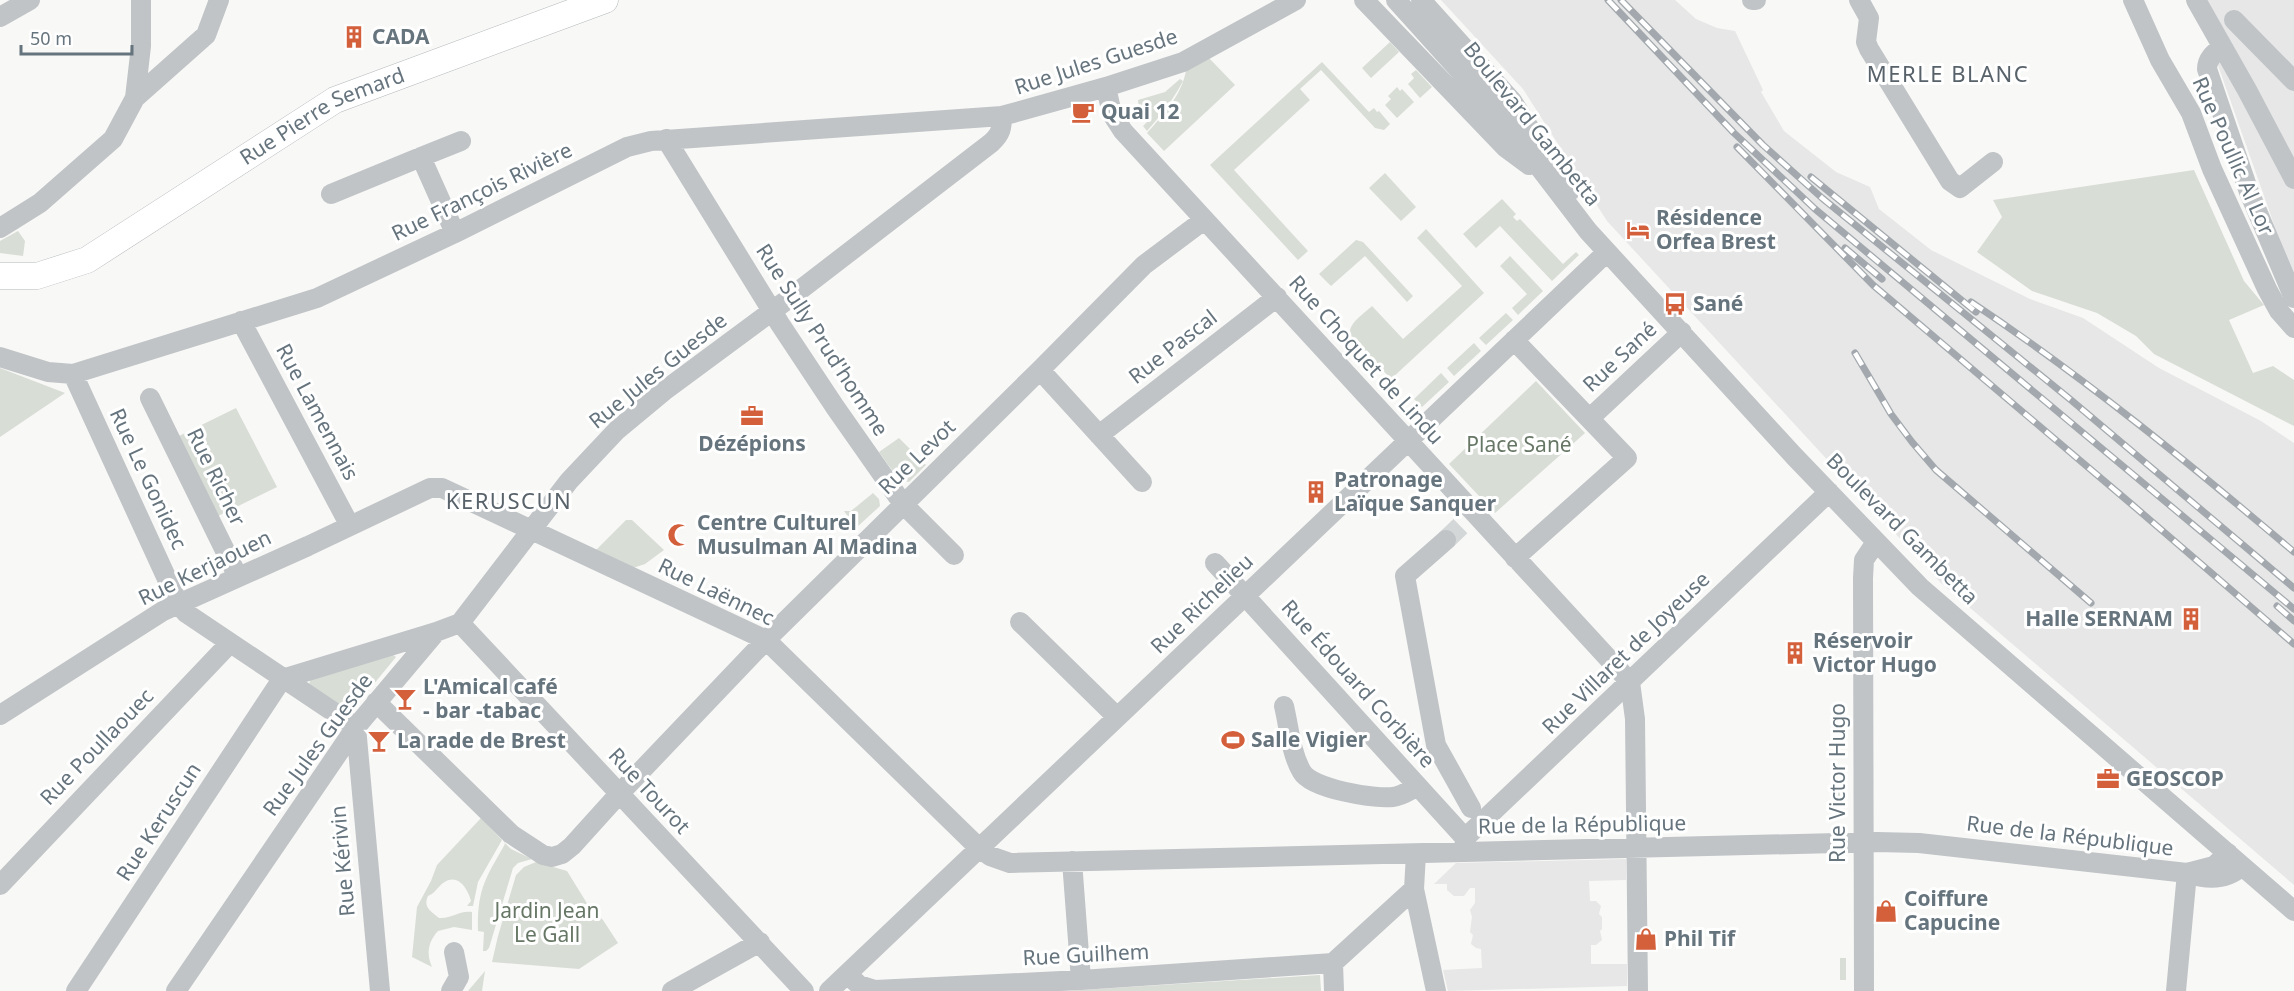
<svg xmlns="http://www.w3.org/2000/svg" width="2294" height="991" font-family="'Noto Sans',sans-serif">
	<rect width="100%" height="100%" fill="#f8f8f6"/>
	<!-- built -->
	<path fill="#e6e7e6" d="M 1441,0 L 1675,0 L 1696,19 L 1717,28 L 1735,31 L 1763,90 L 1761,92 L 1784,131 L 1836,172 L 1870,187 L 1879,209 L 1931,250 L 2030,299 L 2083,318 L 2159,368 L 2261,421 L 2294,443 L 2294,885 L 1941,583 L 1607,221 L 1523,89 Z
		M 2195,0 L 2294,0 L 2294,272 L 2276,230 Z
		M 1626,859 L 1626,880 L 1589,881 L 1590,901 L 1596,901 L 1601,906 L 1599,914 L 1602,917 L 1602,929 L 1600,931 L 1602,940 L 1596,945 L 1591,945 L 1591,964 L 1627,964 L 1627,986 L 1448,991 L 1443,970 L 1482,968 L 1481,949 L 1476,948 L 1471,944 L 1473,935 L 1470,932 L 1472,917 L 1470,910 L 1475,903 L 1475,888 L 1470,888 L 1464,896 L 1454,896 L 1447,890 L 1447,884 L 1434,884 L 1456,863 Z"/>
	<!-- green -->
	<path fill="#d8ddd6" d="M 1390,42 L 1399,52 L 1371,78 L 1362,68 Z
		M 1208,57 L 1235,85 L 1164,151 L 1147,133 C 1164,114 1181,96 1186,71 Z
		M 1322,62 L 1369,112 L 1374,108 L 1377,112 L 1379,111 L 1390,124 L 1384,130 L 1375,128 L 1321,70 L 1300,89 L 1310,100 L 1234,170 L 1308,251 L 1298,260 L 1210,165 Z
		M 1416,70 L 1432,87 L 1420,98 L 1408,84 L 1414,78 L 1411,74 Z
		M 1180,79 L 1183,81 C 1173,100 1161,115 1147,131 L 1143,126 L 1148,121 L 1139,110 L 1138,100 L 1165,92 Z
		M 1397,87 L 1400,91 L 1402,89 L 1414,102 L 1397,118 L 1385,105 L 1391,99 L 1388,96 Z
		M 2194,170 L 2244,281 L 2264,305 L 2229,320 L 2253,373 L 2273,366 L 2294,380 L 2294,426 L 2154,354 L 2136,336 L 2097,313 L 2032,291 L 1977,252 L 2002,217 L 1993,200 Z
		M 1385,173 L 1416,207 L 1401,221 L 1369,188 Z
		M 1502,199 L 1516,214 L 1513,217 L 1517,221 L 1520,219 L 1563,264 L 1576,252 L 1579,255 L 1552,281 L 1500,226 L 1476,248 L 1463,234 Z
		M 1426,229 L 1484,293 L 1391,379 L 1350,335 C 1348,323 1364,314 1372,306 L 1403,339 L 1462,286 L 1417,238 Z
		M 18,231 L 25,241 L 23,256 L 0,253 L 0,241 Z
		M 1356,240 L 1363,242 L 1413,296 L 1407,302 L 1365,256 L 1331,286 L 1319,274 Z
		M 1510,256 L 1543,291 L 1518,315 L 1512,308 L 1527,294 L 1500,266 Z
		M 1506,313 L 1513,320 L 1486,345 L 1479,338 Z
		M 1474,343 L 1481,351 L 1454,376 L 1447,368 Z
		M 0,368 L 65,393 L 0,437 Z
		M 1441,373 L 1449,382 L 1422,407 L 1414,399 Z
		M 1536,381 L 1585,433 L 1495,513 L 1449,464 Z
		M 236,408 L 277,487 L 218,516 L 179,436 Z
		M 899,438 L 926,465 L 909,482 L 899,480 L 879,452 Z
		M 873,493 L 879,499 L 880,506 L 856,528 L 844,511 L 851,511 Z
		M 626,520 L 632,520 L 664,550 L 645,564 L 633,568 L 595,551 Z
		M 389,652 L 396,657 L 350,713 L 309,684 L 313,674 Z
		M 1835,780 L 1845,780 L 1845,804 L 1835,804 Z
		M 481,818 L 502,840 L 478,882 L 473,906 L 467,906 L 471,901 C 468,889 458,872 443,883 C 437,888 435,893 428,896 C 423,907 430,911 439,918 C 452,919 459,910 472,912 L 472,930 L 454,927 L 438,931 C 428,942 426,954 432,967 L 412,957 L 417,907 L 431,881 L 437,865 Z
		M 503,841 L 511,849 L 532,859 L 518,863 L 513,868 L 489,948 L 486,951 L 483,951 L 484,932 L 478,931 C 477,890 485,879 505,844 Z
		M 536,862 L 567,871 L 588,905 L 603,920 L 618,943 L 579,969 L 492,962 L 498,936 L 516,875 L 524,867 Z
		M 1840,958 L 1846,958 L 1846,980 L 1840,980 Z
		M 485,971 L 482,991 L 468,991 Z
		M 1320,975 L 1321,991 L 1067,991 L 1081,990 Z"/>
	<g fill="none" stroke-linecap="round" stroke-linejoin="round">
		<!-- minor-tunnel -->
		<path stroke="#d4d7d8" stroke-width="20" stroke-dasharray="20 10" stroke-linecap="butt" d="M 1446,540 L 1474,513"/>
		<!-- major casing -->
		<g stroke="#b4b8bb" stroke-width="27">
			<g id="major">
				<path id="s1" d="M 0,276 L 37,276 L 87,260 L 335,100 L 605,0"/>
			</g>
		</g>
		<!-- minor -->
		<path stroke="#c0c4c7" stroke-width="20" d="M 1364,0 L 1506,148 L 1529,165
			M 1396,0 L 1497,112 L 1588,231 L 1794,456 L 1920,587 L 2294,911
			M 1421,0 L 1512,101 L 1570,191
			M 1752,0 L 1756,0
			M 1859,0 L 1869,18 L 1866,42 L 1869,49 L 1950,181 L 1960,188 L 1993,162
			M 2133,0 L 2160,60 L 2191,113 L 2212,169 L 2267,289 L 2279,311 L 2294,328
			M 2196,0 L 2247,90 L 2294,179
			M 0,17 L 30,0
			M 2234,20 L 2294,81
			M 2222,47 C 2214,53 2207,59 2207,69 L 2249,192 L 2294,298
			M 1106,87 L 1112,114 L 1123,131 L 1630,682 L 1635,719 L 1638,991
			M 135,98 L 206,35 L 219,0
			M 666,139 L 780,324 L 835,407 L 903,504 L 954,555
			M 331,194 L 421,157
			M 0,228 L 40,203 L 113,139 L 135,98 L 141,46 L 141,0
			M 455,233 L 421,157 L 461,141
			M 241,321 L 350,526
			M 1514,340 L 1627,458 L 1515,558
			M 0,357 L 48,372 L 73,374 L 317,298 L 455,233 L 627,147 L 651,141 L 1002,116
			M 1040,370 L 1142,482
			M 73,374 L 179,605 L 186,613 L 356,727
			M 150,398 L 238,577
			M 1590,418 L 1682,332
			M 1099,435 L 1277,297
			M 1446,540 L 1405,576 L 1436,745 L 1471,808
			M 1215,563 L 1465,838
			M 1020,622 L 1117,717
			M 460,623 L 804,991
			M 376,702 L 511,834 L 543,855 L 552,857 L 562,854 L 572,846 L 619,794 L 766,640 L 1040,370 L 1144,265 L 1204,220
			M 1284,706 C 1289,727 1291,754 1302,772 C 1312,789 1374,799 1393,797 C 1402,796 1410,790 1418,786
			M 0,715 L 163,611 L 308,546 L 430,488 L 442,488 L 766,640 L 979,848 L 990,856 L 1010,863 L 1877,842 L 1919,843 L 2187,873 L 2214,866 L 2228,853
			M 356,727 L 380,991
			M 1464,852 L 1465,838 L 1829,492
			M 1072,861 L 1081,980
			M 0,885 L 230,643
			M 1414,889 L 1436,991
			M 1333,963 L 1414,889 L 1416,854
			M 1333,963 L 1334,991
			M 847,974 L 859,985 L 875,990 L 1081,980 L 1333,963
			M 76,991 L 282,679 L 436,632
			M 176,991 L 356,727 L 436,632 L 460,623 L 569,481 L 617,430 L 664,391 L 787,300 L 991,143 C 1001,134 1002,128 1002,116 L 1106,87 L 1183,62 L 1296,0
			M 451,991 L 459,977 L 454,952
			M 672,991 L 760,942
			M 829,991 L 1607,252
			M 1864,991 L 1863,578 L 1864,560 L 1876,542
			M 2176,991 L 2187,873 C 2207,880 2226,881 2242,866"/>
		<!-- major -->
		<use href="#major" stroke="#fff" stroke-width="26"/>
		<!-- rail casing -->
		<g stroke="#a2a8ad" stroke-width="7">
			<path id="rail" d="M 1608,0 L 1734,133 L 1815,209 L 2294,609
				M 1621,0 L 1763,145 L 1822,198 L 2071,400 L 2294,588
				M 1737,147 L 1873,285 L 2129,502 L 2294,644
				M 1811,177 L 1976,312
				M 1845,248 L 1882,279
				M 1971,302 C 2084,377 2190,464 2294,552
				M 1855,353 L 1891,414 L 1912,442 L 1936,470 L 2091,603
				M 2277,606 L 2294,621"/>
		</g>
		<!-- rail -->
		<use href="#rail" stroke="#fff" stroke-width="4.5" stroke-dasharray="14" stroke-linecap="butt"/>
	</g>
	<!-- icons -->
	<defs>
		<g id="building-bare" transform="scale(1.8)"><path d="M-4-6H4V6H1V3H-1V6H-4ZM-2.5-4.3h1.7v1.8h-1.7ZM.8-4.3h1.7v1.8H.8ZM-2.5-1h1.7V.8h-1.7ZM.8-1h1.7V.8H.8Z" fill="#d35f3b" stroke="#fff" stroke-width="2.5" paint-order="stroke"/></g>
		<g id="cafe-bare" transform="scale(1.8)"><path d="M-5.5-4.5H6V0H3Q3 3.5 0 3.5H-2.5Q-5.5 3.5-5.5 0ZM3-3.2v2h1.7v-2ZM-6 4.5H4V6H-6Z" fill="#d35f3b" stroke="#fff" stroke-width="2.5" paint-order="stroke"/></g>
		<g id="hotel-bare" transform="scale(1.8)"><path d="M-6-4.5h1.5V1H6V5H4.5V3h-9V5H-6ZM-4 0a1.8 1.8 0 1 1 3.6 0ZM.5 0V-2.5h3Q6-2.5 6 0Z" fill="#d35f3b" stroke="#fff" stroke-width="2.5" paint-order="stroke"/></g>
		<g id="bus-bare" transform="scale(1.8)"><path d="M-5-6H5V4H4V6H2V4H-2V6H-4V4H-5ZM-3.5-4V0h7V-4ZM-3.5 1.2v1.5H-2V1.2ZM2 1.2v1.5H3.5V1.2Z" fill="#d35f3b" stroke="#fff" stroke-width="2.5" paint-order="stroke"/></g>
		<g id="office-bare" transform="scale(1.8)"><path d="M-6-3h4V-5.5h4V-3h4V5H-6ZM-1-4.5V-3h2v-1.5ZM-6 0V1H6V0Z" fill="#d35f3b" stroke="#fff" stroke-width="2.5" paint-order="stroke"/></g>
		<g id="mosque-bare" transform="scale(1.8)"><path d="M3.5-4.9A6 6 0 1 0 3.5 4.9A5 5 0 1 1 3.5-4.9Z" fill="#d35f3b" stroke="#fff" stroke-width="2.5" paint-order="stroke"/></g>
		<g id="bar-bare" transform="scale(1.8)"><path d="M-6-5H6L.8 .8V4.5H3.5V6h-7V4.5H-.8V.8Z" fill="#d35f3b" stroke="#fff" stroke-width="2.5" paint-order="stroke"/></g>
		<g id="stadium-bare" transform="scale(1.8)"><path d="M0-5a6.5 5 0 1 0 0 10a6.5 5 0 1 0 0-10ZM-3.5-1.8h7v3.6h-7Z" fill="#d35f3b" stroke="#fff" stroke-width="2.5" paint-order="stroke"/></g>
		<g id="shop-bare" transform="scale(1.8)"><path d="M-5-2.5h2.3a2.7 3.5 0 0 1 5.4 0H5L5.5 6h-11ZM-1.5-2.5h3a1.5 2.3 0 0 0-3 0Z" fill="#d35f3b" stroke="#fff" stroke-width="2.5" paint-order="stroke"/></g>
	</defs>
	<g fill-rule="evenodd">
		<use href="#building-bare" x="354" y="37"/>
		<use href="#cafe-bare" x="1083" y="112"/>
		<use href="#hotel-bare" x="1638" y="230"/>
		<use href="#bus-bare" x="1675" y="304"/>
		<use href="#office-bare" x="752" y="416"/>
		<use href="#building-bare" x="1316" y="492"/>
		<use href="#mosque-bare" x="679" y="535"/>
		<use href="#building-bare" x="2191" y="619"/>
		<use href="#building-bare" x="1795" y="653"/>
		<use href="#bar-bare" x="405" y="699"/>
		<use href="#stadium-bare" x="1233" y="740"/>
		<use href="#bar-bare" x="379" y="741"/>
		<use href="#office-bare" x="2108" y="779"/>
		<use href="#shop-bare" x="1886" y="911"/>
		<use href="#shop-bare" x="1646" y="939"/>
	</g>
	<g text-anchor="middle" stroke-width="6" stroke-linejoin="round" paint-order="stroke">
		<!-- poi labels -->
		<g font-size="21" font-weight="bold" fill="#66747e" stroke="#fff" text-anchor="start">
			<text x="372" y="44">CADA</text>
			<text x="1101" y="119">Quai 12</text>
			<text x="1656" y="225">Résidence<tspan x="1656" dy="24">Orfea Brest</tspan></text>
			<text x="1693" y="311">Sané</text>
			<text x="752" y="451" text-anchor="middle">Dézépions</text>
			<text x="1334" y="487">Patronage<tspan x="1334" dy="24">Laïque Sanquer</tspan></text>
			<text x="697" y="530">Centre Culturel<tspan x="697" dy="24">Musulman Al Madina</tspan></text>
			<text x="2173" y="626" text-anchor="end">Halle SERNAM</text>
			<text x="1813" y="648">Réservoir<tspan x="1813" dy="24">Victor Hugo</tspan></text>
			<text x="423" y="694">L'Amical café<tspan x="423" dy="24">- bar -tabac</tspan></text>
			<text x="1251" y="747">Salle Vigier</text>
			<text x="397" y="748">La rade de Brest</text>
			<text x="2126" y="786">GEOSCOP</text>
			<text x="1904" y="906">Coiffure<tspan x="1904" dy="24">Capucine</tspan></text>
			<text x="1664" y="946">Phil Tif</text>
		</g>
		<!-- street labels -->
		<g font-size="21" fill="#66747e" stroke="#fff">
			<text transform="translate(1096 62) rotate(-18)" y="7">Rue Jules Guesde</text>
			<text dy="7" stroke="none"><textPath href="#s1" startOffset="366">Rue Pierre Semard</textPath></text>
			<text transform="translate(1532 124) rotate(51)" y="7">Boulevard Gambetta</text>
			<text transform="translate(2233 156) rotate(66)" y="7">Rue Poullic Al Lor</text>
			<text transform="translate(482 192) rotate(-26)" y="7">Rue François Rivière</text>
			<text transform="translate(822 340) rotate(57)" y="7">Rue Sully Prud'homme</text>
			<text transform="translate(1173 347) rotate(-38)" y="7">Rue Pascal</text>
			<text transform="translate(1620 357) rotate(-43)" y="7">Rue Sané</text>
			<text transform="translate(1366 360) rotate(48)" y="7">Rue Choquet de Lindu</text>
			<text transform="translate(658 371) rotate(-39)" y="7">Rue Jules Guesde</text>
			<text transform="translate(317 412) rotate(62)" y="7">Rue Lamennais</text>
			<text transform="translate(917 457) rotate(-44)" y="7">Rue Levot</text>
			<text transform="translate(216 477) rotate(64)" y="7">Rue Richer</text>
			<text transform="translate(148 479) rotate(65)" y="7">Rue Le Gonidec</text>
			<text transform="translate(1902 529) rotate(45)" y="7">Boulevard Gambetta</text>
			<text transform="translate(205 568) rotate(-26)" y="7">Rue Kerjaouen</text>
			<text transform="translate(716 592) rotate(26)" y="7">Rue Laënnec</text>
			<text transform="translate(1202 604) rotate(-44)" y="7">Rue Richelieu</text>
			<text transform="translate(1626 653) rotate(-44)" y="7">Rue Villaret de Joyeuse</text>
			<text transform="translate(1358 684) rotate(48)" y="7">Rue Édouard Corbière</text>
			<text transform="translate(318 745) rotate(-54)" y="7">Rue Jules Guesde</text>
			<text transform="translate(97 747) rotate(-46)" y="7">Rue Poullaouec</text>
			<text transform="translate(1838 783) rotate(-90)" y="7">Rue Victor Hugo</text>
			<text transform="translate(649 791) rotate(47)" y="7">Rue Tourot</text>
			<text transform="translate(159 822) rotate(-57)" y="7">Rue Keruscun</text>
			<text transform="translate(1582 825) rotate(-1)" y="7">Rue de la République</text>
			<text transform="translate(2070 836) rotate(7)" y="7">Rue de la République</text>
			<text transform="translate(343 861) rotate(-95)" y="7">Rue Kérivin</text>
			<text transform="translate(1086 955) rotate(-3)" y="7">Rue Guilhem</text>
		</g>
		<!-- park labels -->
		<g font-size="21" fill="#677765" stroke="#fff">
			<text x="1519" y="452">Place Sané</text>
			<text x="547" y="918">Jardin Jean<tspan x="547" dy="24">Le Gall</tspan></text>
		</g>
		<!-- neighbourhood labels -->
		<g font-size="22" letter-spacing="1.5" fill="#58626a" stroke="#fff">
			<text x="1948" y="82">MERLE BLANC</text>
			<text x="509" y="509">KERUSCUN</text>
		</g>
	</g>
	<!-- scale -->
	<path d="M21 45v9h111v-9" fill="none" stroke="#66747e" stroke-width="3"/>
	<text x="30" y="45" font-size="18" fill="#66747e" stroke="#ffffff" stroke-width="4.5" paint-order="stroke">50 m</text>
</svg>
